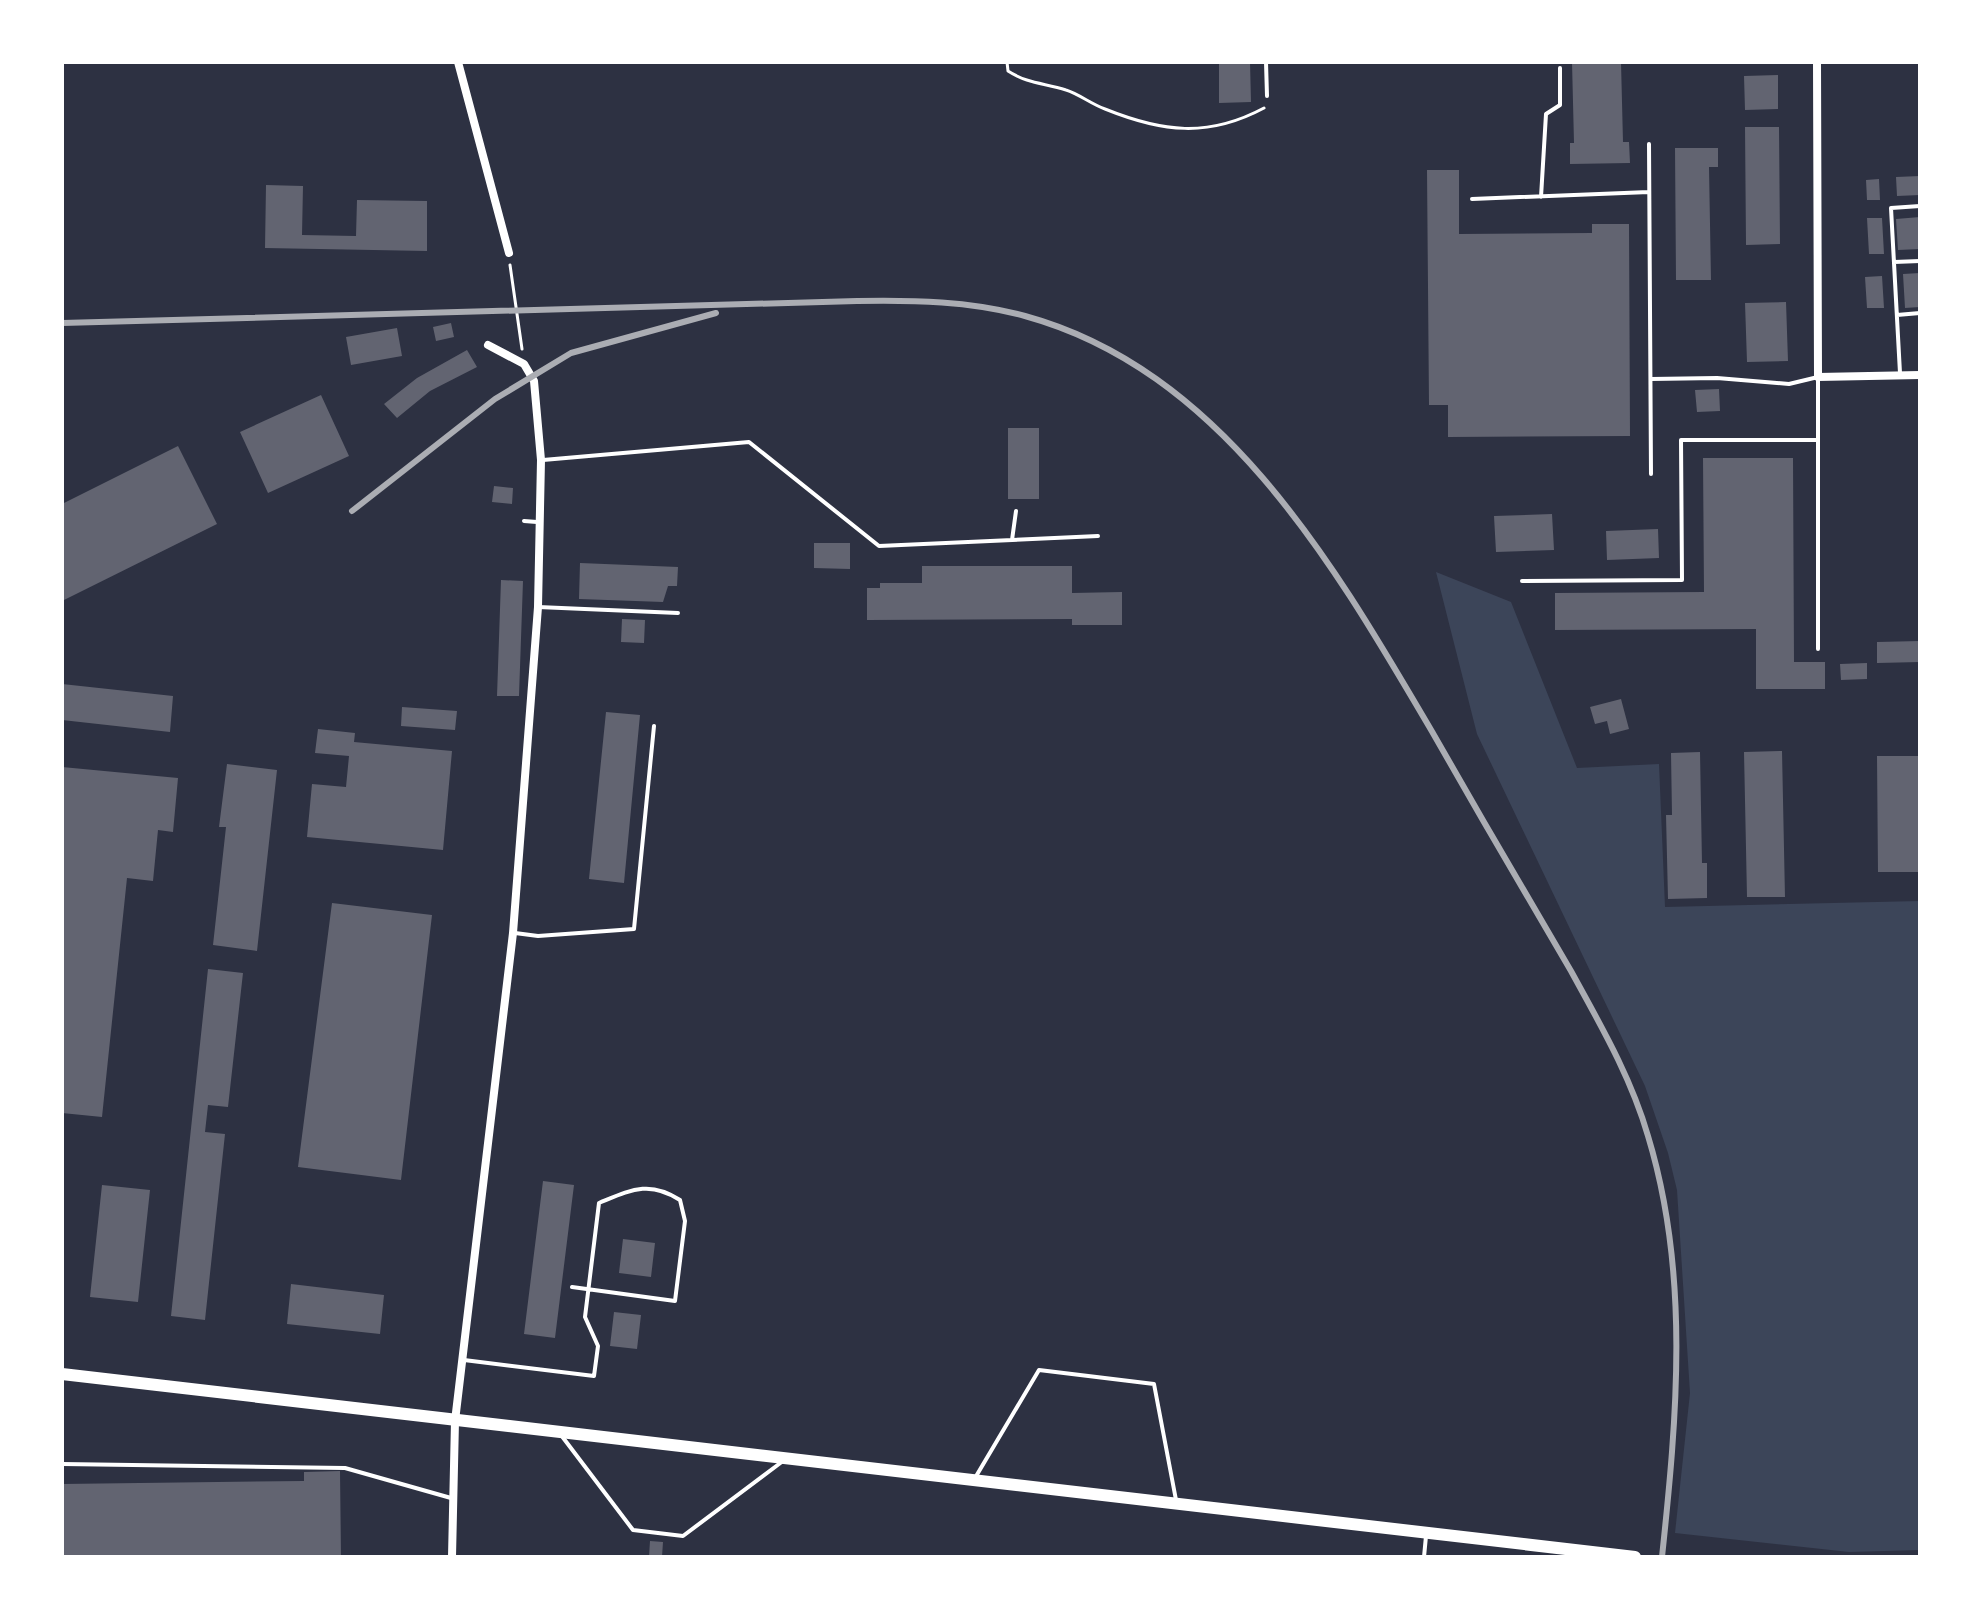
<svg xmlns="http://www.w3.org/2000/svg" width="1982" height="1619" font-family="'PT Sans Narrow',sans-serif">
	<rect width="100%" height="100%" fill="#2d3142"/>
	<!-- green -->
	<path fill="#3c4559" d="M 1436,572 L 1511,602 L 1577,768 L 1659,764 L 1665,907 L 1920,901 L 1920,1550 L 1849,1552 L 1675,1533 L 1690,1393 L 1677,1190 L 1668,1153 L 1645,1086 L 1477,734 Z"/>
	<!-- building -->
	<path fill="#626471" d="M 1219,62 L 1250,62 L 1251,102 L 1219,103 Z
		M 1572,62 L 1621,62 L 1623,142 L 1629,142 L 1630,163 L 1570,164 L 1570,143 L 1574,143 Z
		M 1778,75 L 1778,109 L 1745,110 L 1744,76 Z
		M 1745,127 L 1779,127 L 1780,244 L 1746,245 Z
		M 1675,148 L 1718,148 L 1718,167 L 1709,167 L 1711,280 L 1676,280 Z
		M 1427,170 L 1459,170 L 1459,234 L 1592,233 L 1592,224 L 1629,224 L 1630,436 L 1448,437 L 1448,405 L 1429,405 Z
		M 1920,176 L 1920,195 L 1897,196 L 1896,177 Z
		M 1879,179 L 1880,200 L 1867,200 L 1866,180 Z
		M 266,185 L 303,186 L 302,235 L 356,236 L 357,200 L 427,201 L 427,251 L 265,248 Z
		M 1920,217 L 1920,249 L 1898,250 L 1896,219 Z
		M 1867,218 L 1882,218 L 1884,254 L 1869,254 Z
		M 1920,273 L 1920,307 L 1905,308 L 1903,274 Z
		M 1882,276 L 1884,308 L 1867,308 L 1865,277 Z
		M 1786,302 L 1788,361 L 1747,362 L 1745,303 Z
		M 451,323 L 454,337 L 436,341 L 433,327 Z
		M 397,328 L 402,356 L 351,365 L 346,337 Z
		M 467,350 L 477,367 L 430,391 L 397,418 L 384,404 L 417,378 Z
		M 1719,389 L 1720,411 L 1697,412 L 1695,390 Z
		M 321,395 L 349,456 L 268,493 L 240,432 Z
		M 1008,428 L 1039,428 L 1039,499 L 1008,499 Z
		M 178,446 L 217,524 L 62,601 L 62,504 Z
		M 1703,458 L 1793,458 L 1794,662 L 1825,662 L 1825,689 L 1756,689 L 1756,629 L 1555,630 L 1555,593 L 1704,592 Z
		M 494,486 L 513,488 L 512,504 L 492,502 Z
		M 1552,514 L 1554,550 L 1496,552 L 1494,516 Z
		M 1658,529 L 1659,558 L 1607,560 L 1606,531 Z
		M 814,543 L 850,543 L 850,569 L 814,568 Z
		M 580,563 L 678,567 L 677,586 L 668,586 L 663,602 L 579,599 Z
		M 922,566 L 1072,566 L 1072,593 L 1122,592 L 1122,625 L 1072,625 L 1072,619 L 867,620 L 867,588 L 880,588 L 880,583 L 922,583 Z
		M 501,580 L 523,581 L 519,696 L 497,696 Z
		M 622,619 L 645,620 L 644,643 L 621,642 Z
		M 1920,641 L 1920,662 L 1877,663 L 1877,642 Z
		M 1867,663 L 1867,679 L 1841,680 L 1840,664 Z
		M 62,684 L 173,696 L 170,732 L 62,720 Z
		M 1621,699 L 1629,729 L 1610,734 L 1607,721 L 1595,724 L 1590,707 Z
		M 402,707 L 457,711 L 455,730 L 401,726 Z
		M 606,712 L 640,715 L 624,883 L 589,879 Z
		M 318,729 L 355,733 L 354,742 L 452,751 L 443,850 L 307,837 L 312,784 L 346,787 L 349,756 L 315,753 Z
		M 1782,751 L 1785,897 L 1747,897 L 1744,752 Z
		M 1700,752 L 1702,863 L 1707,863 L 1707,898 L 1668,899 L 1666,815 L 1672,815 L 1671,753 Z
		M 1877,756 L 1920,756 L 1920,872 L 1878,872 Z
		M 227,764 L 277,770 L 257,951 L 213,945 L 226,827 L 219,827 Z
		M 62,767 L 178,778 L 173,832 L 158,830 L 153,881 L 127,878 L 102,1117 L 62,1113 Z
		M 332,903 L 432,915 L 401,1180 L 298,1167 Z
		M 208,969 L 243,973 L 228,1107 L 208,1105 L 205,1132 L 225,1134 L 205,1320 L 171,1316 Z
		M 543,1181 L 574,1185 L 555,1338 L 524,1334 Z
		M 102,1185 L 150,1190 L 138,1302 L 90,1297 Z
		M 623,1239 L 655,1243 L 651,1277 L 619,1273 Z
		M 291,1284 L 384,1295 L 380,1334 L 287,1324 Z
		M 614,1312 L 641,1315 L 637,1349 L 610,1346 Z
		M 340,1471 L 341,1557 L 62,1557 L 62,1484 L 304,1481 L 304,1472 Z
		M 650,1541 L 663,1542 L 662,1557 L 649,1557 Z"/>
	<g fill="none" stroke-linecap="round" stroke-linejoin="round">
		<!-- path -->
		<path stroke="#fff" stroke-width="3" d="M 1007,62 L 1008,71 C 1028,84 1045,83 1066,90 C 1079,94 1091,104 1105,109 C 1162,132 1208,138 1264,108
			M 510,265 L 522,349"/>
		<!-- service -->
		<path stroke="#fff" stroke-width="4" d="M 1266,62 L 1267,96
			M 1649,144 L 1651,474
			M 1541,197 L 1546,114 L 1560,105 L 1560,68
			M 1472,199 L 1649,192
			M 1894,262 L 1920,261
			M 1897,315 L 1920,313
			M 1900,373 L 1891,208 L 1920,206
			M 1651,379 L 1717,378 L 1789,384 L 1818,377 L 1818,649
			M 543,460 L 749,442 L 879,546 L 1098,536
			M 524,521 L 537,522
			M 1012,540 L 1016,511
			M 1522,581 L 1682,580 L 1681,440 L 1818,440
			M 538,607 L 678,613
			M 515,933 L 538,936 L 634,929 L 654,726
			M 464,1360 L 594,1376 L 598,1346 L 585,1317 L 599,1203 C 631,1190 649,1180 680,1200 L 685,1221 L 675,1301 L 572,1287
			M 561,1435 L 633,1530 L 683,1536 L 783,1461
			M 62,1464 L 345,1468 L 451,1498
			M 975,1478 L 1039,1370 L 1154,1384 L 1176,1500
			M 1424,1557 L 1426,1536"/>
		<!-- minor -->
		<path stroke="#fff" stroke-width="8" d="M 458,62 L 509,253
			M 1817,62 L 1818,377 L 1920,375
			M 452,1557 L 455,1421 L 513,933 L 538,607 L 541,460 L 534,381 L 524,364 L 488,345"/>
		<!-- primary -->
		<path stroke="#fff" stroke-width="12" d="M 62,1374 L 1635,1557"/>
		<!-- rail -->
		<path stroke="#abadb3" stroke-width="6" d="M 62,323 L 857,301 C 914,300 970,301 1025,316 C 1225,371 1337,570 1434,735 C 1479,814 1525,893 1571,971 C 1600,1024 1631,1077 1648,1136 C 1690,1274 1677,1416 1662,1557
			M 352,511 L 495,399 L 571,353 L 716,313"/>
	</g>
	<!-- border -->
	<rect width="1982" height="1619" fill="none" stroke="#ffffff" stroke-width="128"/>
</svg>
